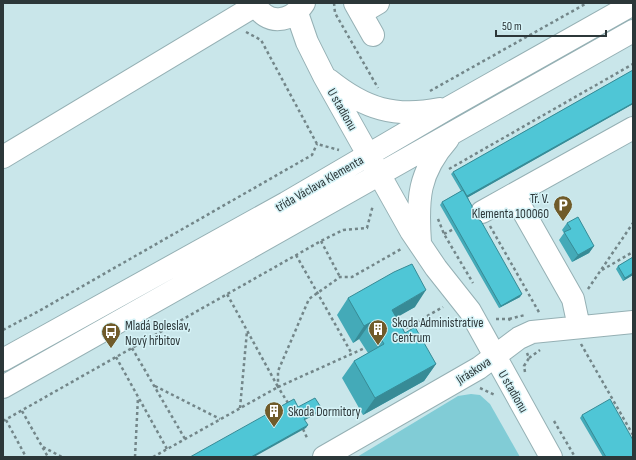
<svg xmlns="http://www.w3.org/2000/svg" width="636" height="460" font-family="'Sofia Sans Condensed',sans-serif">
	<rect width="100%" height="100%" fill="#c9e6ea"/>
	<!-- green -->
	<path fill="#81ccd6" d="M 471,394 L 480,395 L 490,404 L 520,457 L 357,457 L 458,396 Z"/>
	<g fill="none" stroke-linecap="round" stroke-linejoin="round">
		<!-- minor casing -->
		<g stroke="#95b0b4" stroke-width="24">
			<path id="minor" d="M 255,3 C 266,27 292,22 304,3
				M 355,3 L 373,35
				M 297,13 L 307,42 L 324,76 L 411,231 L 436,268 L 470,311 L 551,457
				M 361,13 L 378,3
				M 329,80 C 365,109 395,118 440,109
				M 3,157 L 256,5
				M 514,195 L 573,299 L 579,327
				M 482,212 L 633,128
				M 420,243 C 417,199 418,173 448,139
				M 3,360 L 286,203 L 450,107 L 633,4
				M 3,387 L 633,31
				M 324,457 L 479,368 L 519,338 L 532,332 L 633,322"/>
		</g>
		<!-- path -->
		<path stroke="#738689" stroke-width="2.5" stroke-dasharray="3 3" stroke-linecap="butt" d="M 334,3 L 335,13 L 378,88
			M 246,32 L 261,40 L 317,144 L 339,150
			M 430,91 L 587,3
			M 449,169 L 633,64
			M 438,219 L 444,234 L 473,283
			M 490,226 L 540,314
			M 444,234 L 454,229
			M 321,241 L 340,277
			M 296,255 L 352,354
			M 602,270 L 633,252
			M 588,289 L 633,223
			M 496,319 L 509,319 L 511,322
			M 509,319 L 525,315
			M 3,330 L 39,311 L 312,155 L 317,144
			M 401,331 L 443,307
			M 581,344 L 633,435
			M 132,348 L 185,439
			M 116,357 L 167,449
			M 529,358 L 540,350
			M 525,372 L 524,366 L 529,358 L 527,353
			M 155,386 L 220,419
			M 278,387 L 367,347
			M 480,388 L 495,395
			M 288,403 L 278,387 L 278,371 L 309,299 L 340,277 L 352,277 L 401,249
			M 240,408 L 247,331
			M 22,411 L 48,457
			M 6,420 L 26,457
			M 3,421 L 321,241 L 343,230 L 367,228 L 373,205
			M 554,421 L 575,457
			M 303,429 L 308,440
			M 43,447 L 62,457
			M 135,457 L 138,397
			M 153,457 L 278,387 L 227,294"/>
		<!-- minor -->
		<use href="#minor" stroke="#fff" stroke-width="22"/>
	</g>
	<!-- wall -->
	<path fill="#44aab8" d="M 633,70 L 633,104 L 468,197 L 473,216 L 520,297 L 499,308 L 440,205 L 442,202 L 461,191 L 451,174 L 453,172 Z
		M 567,223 L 594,246 L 589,253 L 572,262 L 559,240 L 564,233 L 562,230 Z
		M 633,257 L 633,275 L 623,281 L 616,269 L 618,266 Z
		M 348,298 L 415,307 L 396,317 L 405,333 L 436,364 L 424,381 L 363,415 L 342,378 L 354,361 L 368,353 L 359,339 L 353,343 L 337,315 Z
		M 633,347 L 633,364 L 632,349 Z
		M 582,415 L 633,457 L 603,457 L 580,418 Z"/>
	<!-- shaded-wall -->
	<path fill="#378b96" d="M 633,103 L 633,104 L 465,199 L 467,196 Z
		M 594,246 L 589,253 L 572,262 L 578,255 Z
		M 633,273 L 633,275 L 623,281 L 625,278 Z
		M 426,290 L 415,307 L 380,327 L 392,310 Z
		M 522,294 L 520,297 L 499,308 L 501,306 Z
		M 371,322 L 359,339 L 353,343 L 364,326 Z
		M 436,364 L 424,381 L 363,415 L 375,398 Z
		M 322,409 L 320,412 L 303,421 L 304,419 Z
		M 308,425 L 306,428 L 254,457 L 251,457 Z"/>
	<!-- building -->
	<path fill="#4fc6d6" stroke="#378b96" d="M 633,70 L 633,103 L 467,196 L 453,172 Z
		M 463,190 L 472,206 L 473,216 L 481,221 L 522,294 L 501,306 L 442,202 Z
		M 578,217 L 594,246 L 578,255 L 564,232 L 571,229 L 567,223 Z
		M 633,257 L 633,273 L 625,278 L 618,266 Z
		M 412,264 L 426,290 L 392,310 L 405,333 L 415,327 L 436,364 L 375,398 L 354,361 L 384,344 L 371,322 L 364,326 L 348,298 L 394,272 Z
		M 315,398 L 322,409 L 304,419 L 308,425 L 251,457 L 190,457 L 294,399 L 298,407 Z
		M 610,399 L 633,440 L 633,457 L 606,457 L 582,415 Z"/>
	<!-- icons -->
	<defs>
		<g id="parking-pin" transform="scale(1)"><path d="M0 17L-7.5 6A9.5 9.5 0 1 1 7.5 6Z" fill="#705b2a" stroke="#d6f3f7"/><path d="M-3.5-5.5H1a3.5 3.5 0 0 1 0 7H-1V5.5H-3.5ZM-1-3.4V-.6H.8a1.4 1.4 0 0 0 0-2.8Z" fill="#fff"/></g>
		<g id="building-pin" transform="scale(1)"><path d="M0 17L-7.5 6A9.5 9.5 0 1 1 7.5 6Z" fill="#705b2a" stroke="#d6f3f7"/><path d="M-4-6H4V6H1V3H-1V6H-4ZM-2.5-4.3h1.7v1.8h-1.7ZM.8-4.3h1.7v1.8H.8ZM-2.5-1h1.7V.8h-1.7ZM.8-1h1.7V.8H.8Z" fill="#fff"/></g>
		<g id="bus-pin" transform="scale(1)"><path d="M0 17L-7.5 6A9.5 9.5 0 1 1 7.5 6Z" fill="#705b2a" stroke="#d6f3f7"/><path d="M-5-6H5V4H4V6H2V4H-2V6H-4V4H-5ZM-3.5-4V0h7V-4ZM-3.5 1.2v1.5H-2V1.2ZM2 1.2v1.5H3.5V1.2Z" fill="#fff"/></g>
	</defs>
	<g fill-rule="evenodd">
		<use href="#parking-pin" x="563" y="205"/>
		<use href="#building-pin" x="378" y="329"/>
		<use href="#bus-pin" x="111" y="332"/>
		<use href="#building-pin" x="274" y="411"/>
	</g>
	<g text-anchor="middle" stroke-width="3" stroke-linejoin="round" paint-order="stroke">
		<!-- street labels -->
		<g font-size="13" fill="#2c3739" stroke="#d6f3f7">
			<text transform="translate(343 109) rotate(60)" y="5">U stadionu</text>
			<text transform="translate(319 183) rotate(-30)" y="5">třída Václava Klementa</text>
			<text transform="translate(473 370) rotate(-33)" y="5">Jiráskova</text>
			<text transform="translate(514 391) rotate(60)" y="5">U stadionu</text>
		</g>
		<!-- poi labels -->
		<g font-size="13" fill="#2c3739" stroke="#d6f3f7" text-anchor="start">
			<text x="549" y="203" text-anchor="end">Tř. V.<tspan x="549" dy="15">Klementa 100060</tspan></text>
			<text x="392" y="327">Skoda Administrative<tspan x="392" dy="15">Centrum</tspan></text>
			<text x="125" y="330">Mladá Boleslav,<tspan x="125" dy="15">Nový hřbitov</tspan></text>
			<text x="288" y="416">Skoda Dormitory</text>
		</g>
	</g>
	<!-- border -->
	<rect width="636" height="460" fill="none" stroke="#2c3739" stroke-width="8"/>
	<!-- scale -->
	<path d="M496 30v6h110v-6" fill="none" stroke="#2c3739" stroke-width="2"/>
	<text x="502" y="30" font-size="12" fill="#2c3739" stroke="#d6f3f7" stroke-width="3" paint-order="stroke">50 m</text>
</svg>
